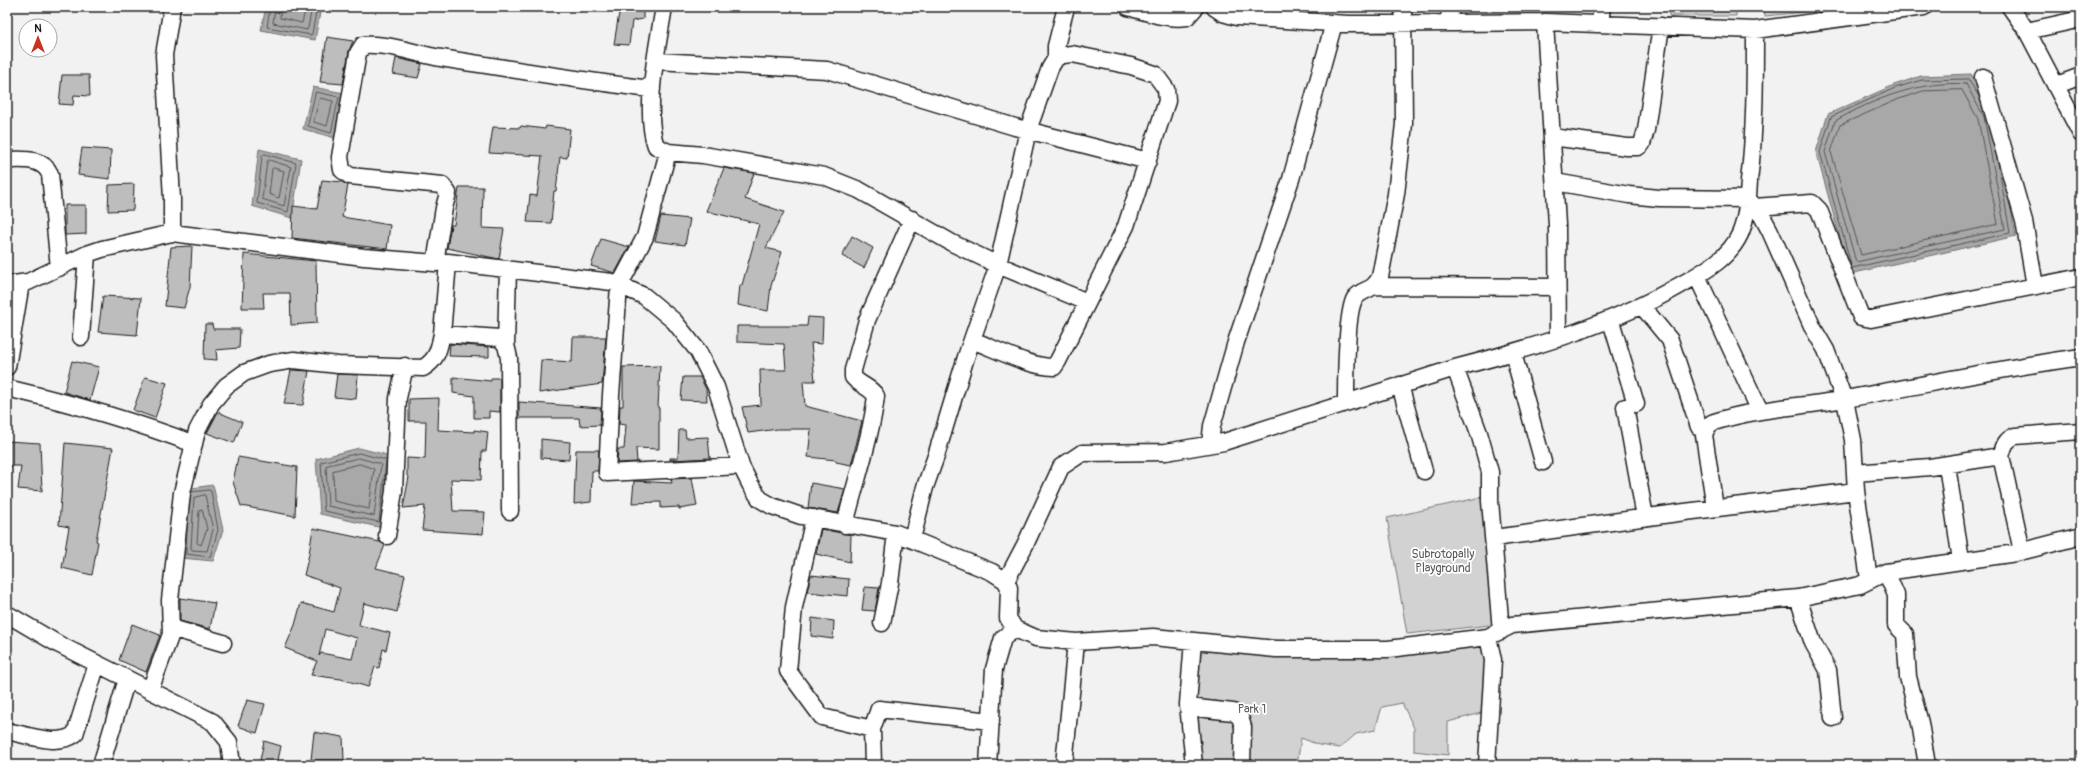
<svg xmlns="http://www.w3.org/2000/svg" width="2088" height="772" font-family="Pangolin,sans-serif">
	<rect width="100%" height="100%" fill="#f2f2f2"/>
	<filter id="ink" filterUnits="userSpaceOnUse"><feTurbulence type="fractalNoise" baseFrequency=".025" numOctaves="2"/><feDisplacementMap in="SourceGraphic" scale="8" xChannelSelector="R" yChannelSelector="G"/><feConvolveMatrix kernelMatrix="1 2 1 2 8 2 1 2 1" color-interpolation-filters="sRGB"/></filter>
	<g filter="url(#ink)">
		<!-- green -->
		<path fill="#d2d2d2" stroke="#777" d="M 1669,7 L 1736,7 L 1736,16 L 1669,16 Z
			M 1764,7 L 1855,7 L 1765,16 Z
			M 1482,497 L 1500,624 L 1407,634 L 1387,518 Z
			M 1484,642 L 1488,663 L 1485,712 L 1448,722 L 1448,755 L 1414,751 L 1414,728 L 1402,703 L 1382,707 L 1375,730 L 1356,734 L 1340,748 L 1319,745 L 1301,738 L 1297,765 L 1200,765 L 1193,693 L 1198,649 Z"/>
		<!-- water -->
		<path fill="#a8a8a8" stroke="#707070" d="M 266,7 L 321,7 L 315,40 L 261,30 Z
			M 1971,74 L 1993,114 L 2016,236 L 1850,274 L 1816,152 L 1828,114 L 1894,85 L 1921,76 Z
			M 313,87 L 344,93 L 335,138 L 303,129 Z
			M 259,149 L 301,159 L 292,218 L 252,206 Z
			M 359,448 L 391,456 L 383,528 L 320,514 L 316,459 Z
			M 213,485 L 223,530 L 213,561 L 181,558 L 186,489 Z"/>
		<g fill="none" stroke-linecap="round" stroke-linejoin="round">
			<!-- shore -->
			<path stroke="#545454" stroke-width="1" d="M 270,7 L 267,27 L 311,35 L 312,34 L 317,7
				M 275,7 L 273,23 L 307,30 L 308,28 L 312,7
				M 281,7 L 280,18 L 302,23 L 306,7
				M 1966,84 L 1984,117 L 2005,229 L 1856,262 L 1825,152 L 1835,121 C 1873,99 1922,80 1966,84 Z
				M 1962,90 L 1978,119 L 1998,224 L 1861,255 L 1831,152 L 1840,125 L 1899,99 L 1923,91 Z
				M 316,92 L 339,97 L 331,133 L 308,126 Z
				M 320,98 L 333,101 L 327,126 L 314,122 Z
				M 1980,98 L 1968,79 L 1922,80 L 1895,88 L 1831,117 L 1820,152 L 1852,268 L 2010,233 L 1998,162
				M 265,154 L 296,163 L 288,212 L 257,203 L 262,156 Z
				M 269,160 L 291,167 L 284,206 L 262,199 L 267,162 Z
				M 274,168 L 284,171 L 279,198 L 269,194 L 272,169 Z
				M 359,458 L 381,464 L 374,516 L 328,506 L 326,466 Z
				M 386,462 L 379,522 L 324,511 L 321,462 L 359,453 L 386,460
				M 360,464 L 374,469 L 369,509 L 334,501 L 333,471 Z
				M 205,495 L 213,530 L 207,551 L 192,550 L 191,548 L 194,498 Z
				M 202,509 L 207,529 L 201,545 L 197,543 L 199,511 Z
				M 187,527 L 186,554 L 210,557 L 218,530 L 211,491 L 209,490 L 191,492"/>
		</g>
		<!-- building -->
		<path fill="#bdbdbd" stroke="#1c1c1c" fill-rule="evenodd" d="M 620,7 L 643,7 L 643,19 L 632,21 L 629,45 L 614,44 Z
			M 327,37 L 353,41 L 349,51 L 343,84 L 320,82 Z
			M 396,58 L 422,64 L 418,78 L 393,74 Z
			M 62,75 L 89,75 L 90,96 L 74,95 L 73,105 L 59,104 Z
			M 521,126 L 545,129 L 546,126 L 570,129 L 567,158 L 560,157 L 556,191 L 554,191 L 551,223 L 527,222 L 530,195 L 537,196 L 542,156 L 489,153 L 493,127 L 520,128 Z
			M 82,148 L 111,150 L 110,179 L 78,175 Z
			M 724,168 L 754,173 L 745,199 L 784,212 L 766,248 L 782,252 L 771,286 L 768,311 L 738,305 L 740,285 L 742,285 L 759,224 L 706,211 Z
			M 322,180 L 342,182 L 348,185 L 342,217 L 390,225 L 387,249 L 292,238 L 293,206 L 317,209 Z
			M 134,184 L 133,210 L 108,211 L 109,185 Z
			M 459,187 L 483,187 L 482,228 L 504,229 L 499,259 L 447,248 L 451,225 L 454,225 Z
			M 65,205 L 86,205 L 86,234 L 65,235 Z
			M 661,216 L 690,219 L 685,245 L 655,241 Z
			M 852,236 L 873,248 L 864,268 L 842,256 Z
			M 601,239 L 629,247 L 615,273 L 591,266 Z
			M 192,246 L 190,287 L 184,308 L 165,306 L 171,247 Z
			M 244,254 L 316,261 L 317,323 L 291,325 L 290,293 L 263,293 L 264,308 L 242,308 Z
			M 103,296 L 141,298 L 137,335 L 98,332 Z
			M 808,317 L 823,318 L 822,344 L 811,343 L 815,381 L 803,381 L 805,406 L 862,421 L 851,465 L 836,462 L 836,460 L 808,457 L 811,429 L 778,429 L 748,433 L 742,407 L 761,405 L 760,370 L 786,370 L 784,344 L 737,342 L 737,326 L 807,326 Z
			M 205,324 L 212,324 L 213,329 L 240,329 L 239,348 L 216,350 L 217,360 L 204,359 Z
			M 573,337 L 606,337 L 602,384 L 539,393 L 541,360 L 572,362 Z
			M 450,344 L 489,347 L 489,357 L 449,356 Z
			M 72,361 L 99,367 L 90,400 L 64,392 Z
			M 660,366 L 658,408 L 659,408 L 659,449 L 636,448 L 637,462 L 617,463 L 618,449 L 624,449 L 626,425 L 619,424 L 620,406 L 623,406 L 623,367 Z
			M 291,370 L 309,371 L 303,405 L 284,404 Z
			M 337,374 L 358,375 L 356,399 L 334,397 Z
			M 145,377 L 167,383 L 155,418 L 133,410 Z
			M 453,377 L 491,381 L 491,378 L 500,378 L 500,412 L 489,411 L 489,418 L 474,418 L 474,396 L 453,393 Z
			M 683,377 L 700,377 L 706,389 L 707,401 L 681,400 Z
			M 439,398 L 438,430 L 474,432 L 474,430 L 488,432 L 486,451 L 482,451 L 481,480 L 451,479 L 453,511 L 485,512 L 483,534 L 422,530 L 425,506 L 403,508 L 409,477 L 407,476 L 407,458 L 425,459 L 426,421 L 409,421 L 409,399 Z
			M 519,402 L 601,408 L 600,425 L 580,426 L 579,418 L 519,418 Z
			M 218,412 L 242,422 L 234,443 L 207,433 Z
			M 679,430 L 685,430 L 686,438 L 708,437 L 710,458 L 670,460 L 670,458 L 678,458 Z
			M 541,439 L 570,442 L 569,460 L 541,458 Z
			M 7,441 L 40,443 L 42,491 L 18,489 L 21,466 L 7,466 Z
			M 65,443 L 113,448 L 96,541 L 98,542 L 92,575 L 62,568 L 69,527 L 59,525 Z
			M 576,450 L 599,450 L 598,471 L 592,471 L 591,502 L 574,504 Z
			M 238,457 L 297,467 L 295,516 L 241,506 L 233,482 Z
			M 692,478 L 697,506 L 679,509 L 679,507 L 661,508 L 661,502 L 632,503 L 634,481 L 672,483 L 671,479 Z
			M 811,483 L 845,489 L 838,513 L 808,508 Z
			M 313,528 L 380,542 L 385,545 L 376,568 L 405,575 L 397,612 L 364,603 L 359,625 L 390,633 L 386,650 L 383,649 L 379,668 L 375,667 L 368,687 L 341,679 L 311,675 L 317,661 L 285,648 L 295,625 L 301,603 L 334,612 L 340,588 L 304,575 L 309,554 ZM 325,629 L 357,638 L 352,659 L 321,653 L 319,656 Z
			M 821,529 L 851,535 L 850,562 L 816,554 Z
			M 811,575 L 849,579 L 848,596 L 807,592 Z
			M 865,587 L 879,588 L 875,611 L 862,610 Z
			M 180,598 L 215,603 L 210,629 L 180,621 Z
			M 812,618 L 834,621 L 833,639 L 811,636 Z
			M 132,624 L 160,635 L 146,672 L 119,660 Z
			M 247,700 L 265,704 L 257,733 L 238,726 Z
			M 314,732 L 343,737 L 344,760 L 311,760 Z
			M 264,741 L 281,746 L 277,765 L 259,765 Z"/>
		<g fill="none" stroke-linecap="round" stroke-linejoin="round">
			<!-- minor casing -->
			<g stroke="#1c1c1c" stroke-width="19">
				<path id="minor" d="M 664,7 C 658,44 643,112 656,146 L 668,152 L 703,155 L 824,176 L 859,190 L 952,243 L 998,265 L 1087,302
					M 1128,7 C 1147,12 1166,20 1187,17 L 1196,7
					M 1214,7 L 1223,13 L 1237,17 L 1348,24 L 1545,22 L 1755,30 L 1924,7
					M 2010,7 L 2027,31 L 2081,134
					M 1448,22 L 1451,7
					M 1545,22 L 1557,225 L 1558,339
					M 1600,23 L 1602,7
					M 2027,31 L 2081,19
					M 1056,58 L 1056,46 L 1066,7
					M 656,61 L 827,70 L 1015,127 L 1148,161
					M 1983,77 L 2024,221 L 2035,286
					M 2057,85 L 2081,76
					M 1552,137 L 1627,147 L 1638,147 L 1642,144 L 1646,130 L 1661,26
					M 668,152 L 645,237 L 619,286 L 611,395 L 607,473 L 741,466
					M 7,160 C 23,160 42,157 50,174 L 59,268
					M 1555,182 L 1629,195 L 1659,198 L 1748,199 L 1762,216 L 1770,231 L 1813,328 L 1826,350 L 1846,405 L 1853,440 L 1856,491 L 1869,579
					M 1754,207 L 1812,203 L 1819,210 L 1861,317 L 1871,319 L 2081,277
					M 172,233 L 172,199 L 164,55 L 172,7
					M 435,263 L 444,208 L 448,193 L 442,185 L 350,176 L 342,170 L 340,157 L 358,53 L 363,45 C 389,43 415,54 441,58 C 511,69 581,81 652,89
					M 1697,276 L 1760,411
					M 7,285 L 28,282 L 87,254 L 102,249 L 172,233 L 364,257 L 435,263 L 448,262 L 612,282 L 644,296 L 674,321 L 698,351 L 716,387 L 741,466 L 750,484 L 760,499 L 772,506 L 801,516 L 896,533 L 992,572 L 1006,581 L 1009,588 L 1008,618 L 1015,629 L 1036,638 L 1076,642 L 1153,637 L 1276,649 L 1388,649 L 1488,637 L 1512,625 L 1798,598 L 1860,585 L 1886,572 L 2016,553 L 2081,536
					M 1375,286 L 1557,287
					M 1642,306 L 1670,340 L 1699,427
					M 1611,321 L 1636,404
					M 442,334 L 448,262
					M 81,337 L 87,254
					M 506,345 L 508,269
					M 1513,353 L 1543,462
					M 7,367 L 21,283
					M 1455,368 C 1535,347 1612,325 1684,283 C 1705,271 1729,258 1740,234 C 1747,218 1748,198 1749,181 C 1755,131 1755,80 1755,30
					M 1400,385 L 1424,471
					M 7,388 C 70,403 134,421 194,444
					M 1346,403 C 1346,384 1346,311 1355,298 C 1364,287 1372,293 1380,277 L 1396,194 L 1404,124 L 1403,7
					M 1625,407 L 1645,517
					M 1210,444 L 1212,426 L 1236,342 L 1291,179 L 1334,23
					M 1947,465 L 1961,561
					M 1855,473 L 1930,467 L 2001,456
					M 1715,508 L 1704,435 C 1706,429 1708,424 1714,422 C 1756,408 1802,407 1845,399 C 1924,385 2002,368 2081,357
					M 814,518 L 794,607 L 788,671 L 822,717 L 872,729 L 879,709 L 991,721
					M 845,525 C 855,482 871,439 876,396 C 871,387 859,385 853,377 L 853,370 L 867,320 L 912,219
					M 387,536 L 394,491 L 398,398 L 405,366
					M 1494,538 L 1685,512 L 1856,491
					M 912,539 L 925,487 L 936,456 L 966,357 L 998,265 L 1028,130 L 1050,68 L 1056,58 L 1063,55 L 1072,54 L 1131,66 L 1155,74 L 1166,89 L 1167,101 L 1126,226 L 1058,361 L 1054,367 C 1029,367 996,349 972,340
					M 2022,551 L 2001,456 C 2004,446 2005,440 2015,436 L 2081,431
					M 1886,572 L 1896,595 L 1896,625 L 1905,634 L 1908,677 L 1920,723 L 1927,765
					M 1006,581 L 1026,543 L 1061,467 L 1082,453 L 1166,452 L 1224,442 L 1455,368 L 1479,433 L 1490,472 L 1490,501 L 1501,631
					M 1798,598 L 1813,643 L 1828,670 L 1833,718
					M 7,614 L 58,644 L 213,722 L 229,742 L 232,765
					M 882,623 L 890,583 L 896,533
					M 171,628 L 223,643
					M 1193,641 L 1188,704 L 1194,765
					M 150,690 L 171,634 L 170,600 L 182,493 L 197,431 L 211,404 L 226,386 L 244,373 L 269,364 L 294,360 L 338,365 L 423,368 C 437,360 439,349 442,334 L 500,338 L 506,345 L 509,358 L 510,511
					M 1188,707 L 1233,712 L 1240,717 L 1243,727 L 1242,765
					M 872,729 L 873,765
					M 7,731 C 27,735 58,747 75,734 L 97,664
					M 101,765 L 127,679
					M 988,765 L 994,669 L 1003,638 L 1015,629
					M 1064,765 L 1076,642
					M 1487,765 L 1493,660 L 1488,637"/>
			</g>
			<!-- minor -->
			<use href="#minor" stroke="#fff" stroke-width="16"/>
		</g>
	</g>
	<g text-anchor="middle" stroke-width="3.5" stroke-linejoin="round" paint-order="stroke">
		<!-- park labels -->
		<g font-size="12" fill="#5c5c5c" stroke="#fff">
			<text x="1443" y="558">Subrotopally<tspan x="1443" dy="14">Playground</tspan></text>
			<text x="1252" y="713">Park 1</text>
		</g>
	</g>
	<!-- margin -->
	<rect width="2088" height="772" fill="none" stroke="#fff" stroke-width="24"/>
	<rect x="12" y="12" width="2064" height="748" fill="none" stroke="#1c1c1c" stroke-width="1.5" filter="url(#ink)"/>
	<!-- north arrow -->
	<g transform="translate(38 38)"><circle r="19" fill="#ffffff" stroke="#a4a4a4"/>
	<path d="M0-3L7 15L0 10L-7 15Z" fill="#c8321e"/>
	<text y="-6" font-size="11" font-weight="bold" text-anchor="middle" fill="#1c1c1c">N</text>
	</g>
</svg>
